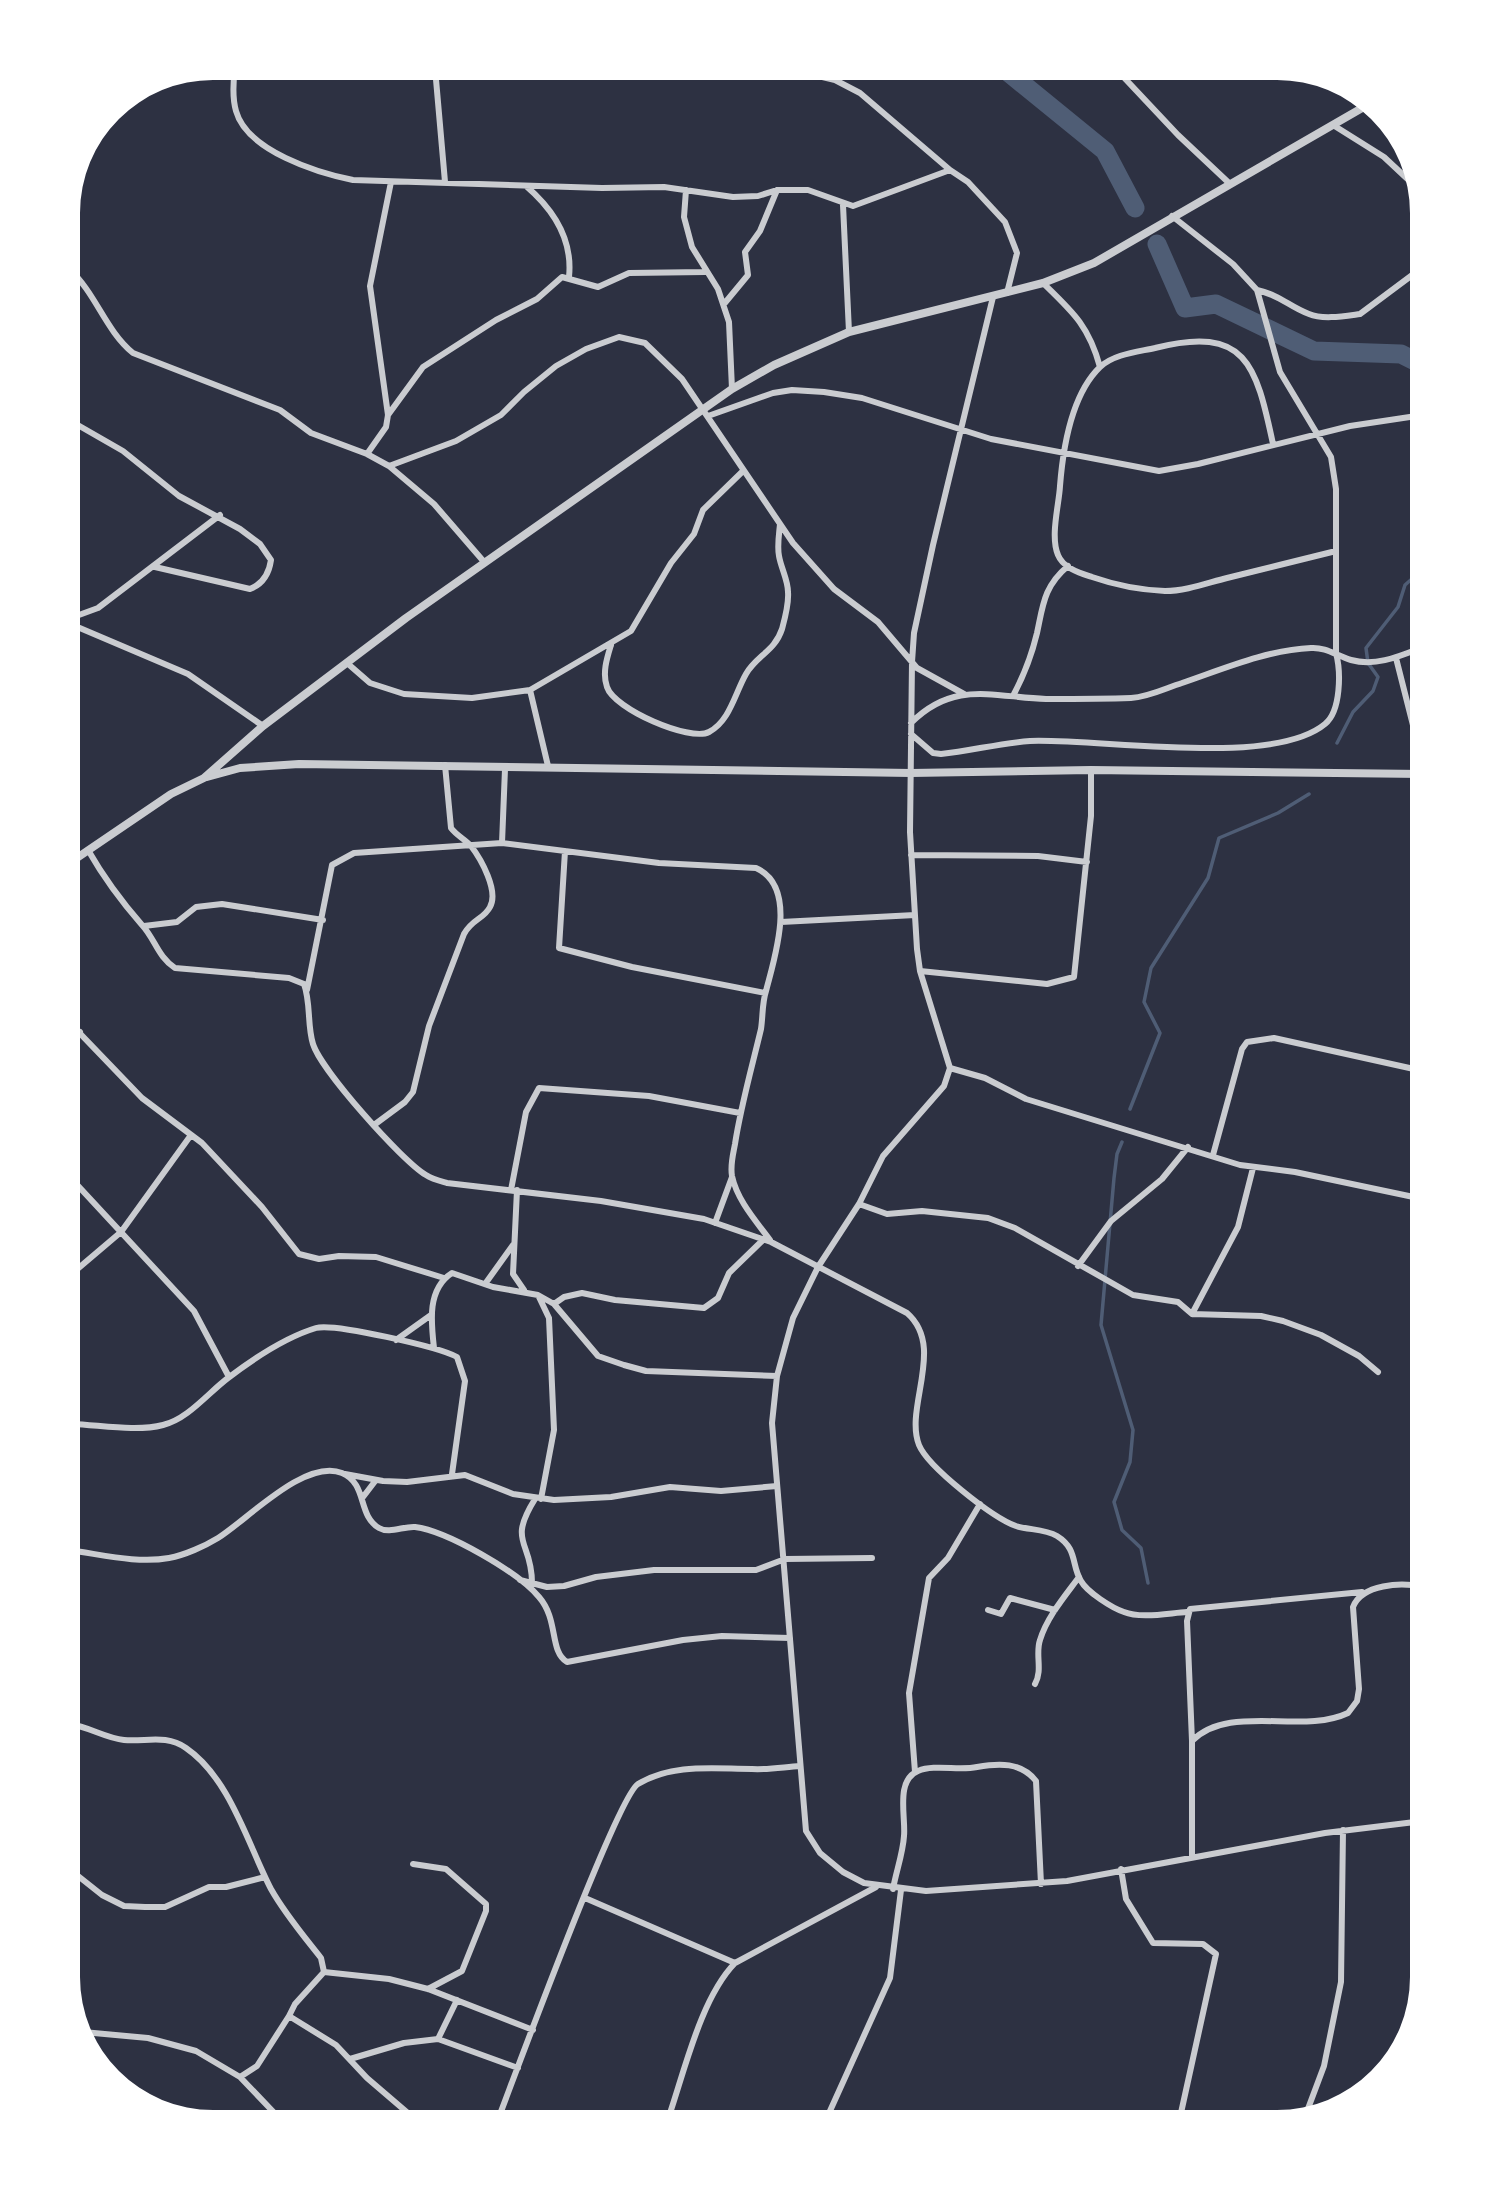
<svg xmlns="http://www.w3.org/2000/svg" width="1491" height="2190" font-family="'Sofia Sans Condensed',sans-serif">
	<rect width="100%" height="100%" fill="#2d3142"/>
	<g fill="none" stroke-linecap="round" stroke-linejoin="round">
		<!-- stream -->
		<path stroke="#4f5d75" stroke-width="3.5" d="M 1337,743 L 1353,712 L 1373,691 L 1378,677 L 1368,663 L 1366,648 L 1398,607 L 1405,585 L 1423,569
			M 1130,1109 L 1160,1033 L 1144,1002 L 1151,968 L 1208,878 L 1219,838 L 1278,813 L 1309,794
			M 1122,1142 L 1117,1154 L 1114,1178 L 1101,1325 L 1133,1430 L 1130,1462 L 1114,1502 L 1122,1530 L 1141,1548 L 1148,1583"/>
		<!-- river -->
		<path stroke="#4f5d75" stroke-width="19" d="M 1003,68 L 1105,151 L 1135,208
			M 1157,244 L 1185,308 L 1216,304 L 1314,351 L 1401,354 L 1423,365"/>
		<!-- minor -->
		<path stroke="#caccd0" stroke-width="6" d="M 235,68 C 233,83 232,97 236,111 C 247,151 318,173 353,180 L 602,188 L 664,187 L 733,197 L 758,196 L 777,190 L 808,190 L 853,206 L 950,170
			M 435,68 L 445,182
			M 516,68 L 575,71 L 789,69 L 835,80 L 860,93 L 950,170 L 968,182 L 1005,222 L 1017,253 L 1007,293
			M 1115,68 L 1178,135 L 1229,183
			M 1124,77 L 1133,68
			M 1333,125 L 1384,157 L 1415,186
			M 526,186 C 554,210 573,239 569,277
			M 686,190 L 684,217 L 692,247 L 718,289 L 729,322 L 732,389
			M 843,205 L 849,332
			M 69,269 C 96,293 105,330 133,353 L 280,410 L 311,433 L 367,454 L 389,466 L 434,504 L 485,563
			M 1043,283 C 1073,312 1089,326 1100,367
			M 1257,290 C 1282,296 1288,306 1309,314 C 1323,320 1345,316 1360,314 L 1423,267
			M 993,297 L 933,545 L 914,633 L 912,662 L 910,832 L 917,949 L 920,971 L 950,1068 L 944,1086 L 883,1156 L 859,1204 L 818,1267 L 793,1318 L 777,1376 L 772,1423 L 806,1831 L 820,1853 L 843,1872 L 864,1883 L 926,1891 L 1067,1881 L 1325,1833 L 1423,1821
			M 724,304 L 748,275 L 745,252 L 760,231 L 777,190
			M 388,415 L 423,367 L 496,320 L 537,299 L 562,277 L 598,287 L 629,273 L 705,272
			M 708,416 L 773,393 L 792,390 L 824,392 L 862,398 L 991,439 L 1159,471 L 1198,464 L 1350,426 L 1423,415
			M 69,420 L 123,451 L 179,496 L 240,529 L 260,544 L 271,560 C 269,574 263,584 250,589 L 155,567
			M 69,437 L 76,424
			M 1273,444 C 1256,364 1246,325 1155,348 C 1137,352 1114,354 1100,367 C 1071,395 1063,448 1060,486 C 1059,505 1050,536 1058,555 C 1063,568 1080,573 1092,577 C 1115,585 1141,590 1165,591 C 1186,591 1207,583 1227,578 C 1263,569 1300,560 1336,551
			M 367,454 L 386,427 L 388,415 L 370,286 L 391,182
			M 389,466 L 456,441 L 501,415 L 524,392 L 556,366 L 586,349 L 619,337 L 645,343 L 682,379 L 793,543 L 834,589 L 878,622 L 917,668 L 964,694
			M 68,619 L 98,608 L 220,515
			M 68,623 L 188,674 L 263,726
			M 611,645 C 607,658 602,673 607,687 C 614,709 690,742 709,732 C 730,721 735,693 746,674 C 756,656 775,651 782,629 C 785,618 789,604 788,592 C 788,580 781,568 779,556 C 777,546 779,535 780,524
			M 1396,658 L 1418,745
			M 347,663 L 370,683 L 404,694 L 472,698 L 530,690 L 631,631 L 671,563 L 694,534 L 703,510 L 742,472
			M 530,690 L 548,766
			M 1014,694 C 1024,675 1032,654 1037,633 C 1043,605 1044,586 1068,566
			M 911,723 C 954,680 993,697 1046,699 C 1074,699 1103,699 1131,698 C 1149,697 1166,688 1182,683 C 1223,669 1267,650 1311,648 C 1326,647 1337,656 1351,660 C 1376,667 1400,656 1423,647
			M 911,734 L 933,753 L 941,754 C 971,751 1000,743 1030,741 C 1100,738 1272,768 1325,724 C 1341,711 1341,672 1336,653 L 1336,489 L 1331,457 L 1280,372 L 1257,290 L 1233,264 L 1172,216
			M 502,843 L 505,769
			M 88,850 C 104,878 121,901 142,925 C 155,939 158,957 175,968 L 289,978 L 304,984 C 311,1003 307,1025 313,1044 C 321,1070 402,1161 426,1175 C 432,1179 440,1181 447,1183 L 601,1201 L 704,1219 L 771,1242 L 907,1313 C 946,1347 904,1407 919,1445 C 928,1467 993,1518 1016,1526 C 1029,1530 1045,1529 1057,1536 C 1078,1549 1071,1565 1081,1581 C 1087,1592 1112,1608 1124,1612 C 1141,1619 1169,1613 1187,1612
			M 565,851 L 559,948 L 632,967 L 765,993
			M 911,855 L 1038,856 L 1087,862
			M 781,922 L 915,915
			M 144,926 L 177,922 L 196,907 L 222,904 L 323,920
			M 920,971 L 1047,984 L 1074,977 L 1091,816 L 1091,770
			M 307,990 L 332,865 L 354,853 L 502,843 L 659,863 L 756,868 C 799,887 774,959 766,991 C 762,1003 763,1016 761,1029 C 752,1067 741,1105 735,1144 C 733,1155 730,1165 732,1176 C 737,1200 756,1221 770,1240
			M 68,1021 L 142,1098 L 202,1143 L 262,1207 L 299,1254 L 319,1259 L 339,1256 L 376,1257 L 444,1278
			M 68,1042 L 80,1032
			M 950,1068 L 985,1078 L 1026,1099 L 1240,1165 L 1295,1172 L 1423,1199
			M 374,1125 L 405,1102 L 413,1092 L 429,1026 L 464,934 C 472,919 484,919 490,907 C 499,891 481,859 471,846 C 465,839 457,836 451,828 L 445,765
			M 1213,1155 L 1242,1049 L 1247,1042 L 1274,1038 L 1423,1071
			M 68,1175 L 194,1311 L 229,1377
			M 511,1190 L 526,1112 L 539,1088 L 649,1096 L 740,1113
			M 517,1190 L 513,1274 L 524,1290
			M 859,1204 L 887,1214 L 922,1211 L 988,1218 L 1015,1228 L 1133,1295 L 1178,1302 L 1192,1314 L 1261,1316 L 1283,1321 L 1321,1335 L 1359,1356 L 1378,1372
			M 715,1223 L 732,1177
			M 1078,1266 L 1111,1221 L 1162,1179 L 1188,1147
			M 68,1277 L 121,1232 L 191,1135
			M 485,1284 L 513,1245
			M 539,1297 L 549,1318 L 554,1430 L 541,1499
			M 554,1304 L 564,1297 L 582,1293 L 615,1300 L 704,1308 L 718,1298 L 729,1273 L 764,1239
			M 1192,1314 L 1238,1227 L 1253,1168
			M 396,1340 L 431,1315
			M 434,1348 C 431,1322 427,1289 452,1273 L 493,1287 L 538,1295 L 554,1304 L 598,1356 L 624,1365 L 646,1371 L 777,1376
			M 72,1424 C 100,1425 136,1432 163,1425 C 188,1419 208,1393 228,1378 C 253,1359 286,1337 316,1328 C 334,1323 439,1347 457,1357 L 465,1381 L 452,1474
			M 68,1441 L 72,1424 L 68,1376
			M 345,1474 L 383,1481 L 407,1482 L 465,1475 L 513,1494 L 554,1500 L 611,1497 L 670,1487 L 721,1491 L 777,1486
			M 363,1497 L 376,1480
			M 68,1550 C 100,1554 137,1564 169,1558 C 185,1555 205,1546 218,1538 C 247,1520 305,1458 342,1473 C 368,1484 357,1515 379,1528 C 389,1534 404,1526 415,1527 C 447,1531 518,1572 539,1597 C 559,1620 549,1651 567,1662 L 683,1640 L 722,1636 L 790,1638
			M 520,1580 L 547,1587 L 564,1586 L 596,1577 L 654,1570 L 756,1570 L 785,1559 L 872,1558
			M 532,1583 C 532,1540 507,1544 535,1499
			M 988,1610 L 1001,1614 L 1010,1598 L 1055,1610
			M 1035,1684 C 1043,1670 1035,1654 1040,1640 C 1047,1617 1065,1596 1079,1577
			M 68,1724 C 88,1726 105,1738 124,1740 C 146,1742 166,1734 186,1748 C 230,1778 248,1845 271,1889 C 285,1914 303,1935 321,1958 L 324,1972 L 295,2004 L 289,2016
			M 1192,1741 L 1187,1621 L 1190,1609 L 1362,1592
			M 915,1772 L 909,1693 L 929,1578 L 948,1558 L 980,1504
			M 1192,1856 L 1192,1741 C 1229,1703 1302,1735 1348,1713 L 1357,1701 L 1359,1689 L 1353,1607 C 1362,1584 1401,1582 1423,1587
			M 413,1864 L 446,1869 L 486,1904 L 486,1911 L 462,1971 L 428,1989
			M 68,1868 L 102,1895 L 124,1906 L 145,1907 L 165,1907 L 209,1887 L 226,1887 L 265,1877
			M 1121,1869 L 1126,1899 L 1153,1943 L 1203,1944 L 1216,1954 L 1179,2122
			M 893,1889 C 896,1872 903,1853 904,1836 C 906,1818 895,1780 918,1771 C 935,1764 959,1771 977,1767 C 999,1763 1021,1762 1036,1781 L 1041,1884
			M 585,1898 L 735,1963
			M 324,1972 L 389,1979 L 428,1989 L 533,2030
			M 83,2032 L 148,2038 L 196,2051 L 240,2077 L 257,2066 L 289,2016 L 336,2045 L 367,2078 L 409,2114
			M 438,2039 L 457,2000
			M 350,2059 L 404,2043 L 438,2039 L 518,2068
			M 240,2077 L 282,2121
			M 1306,2114 L 1324,2066 L 1341,1982 L 1343,1830
			M 497,2122 C 514,2078 617,1797 638,1784 C 673,1763 714,1769 752,1769 C 768,1770 784,1767 800,1766
			M 667,2122 C 684,2074 700,1999 735,1963 L 876,1887
			M 825,2122 L 890,1978 L 901,1890"/>
		<!-- tertiary -->
		<path stroke="#caccd0" stroke-width="8" d="M 207,777 L 240,768 L 299,764 L 911,773 L 1091,770 L 1423,774
			M 68,864 L 171,794 L 204,778 L 263,726 L 406,618 L 732,389 L 774,365 L 849,332 L 1043,283 L 1094,263 L 1369,104"/>
	</g>
	<!-- crop -->
	<path d="M0 0H1491V2190H0ZM213 80H1277A133 133 0 0 1 1410 213V1977A133 133 0 0 1 1277 2110H213A133 133 0 0 1 80 1977V213A133 133 0 0 1 213 80Z" fill="#fff" fill-rule="evenodd"/>
</svg>
